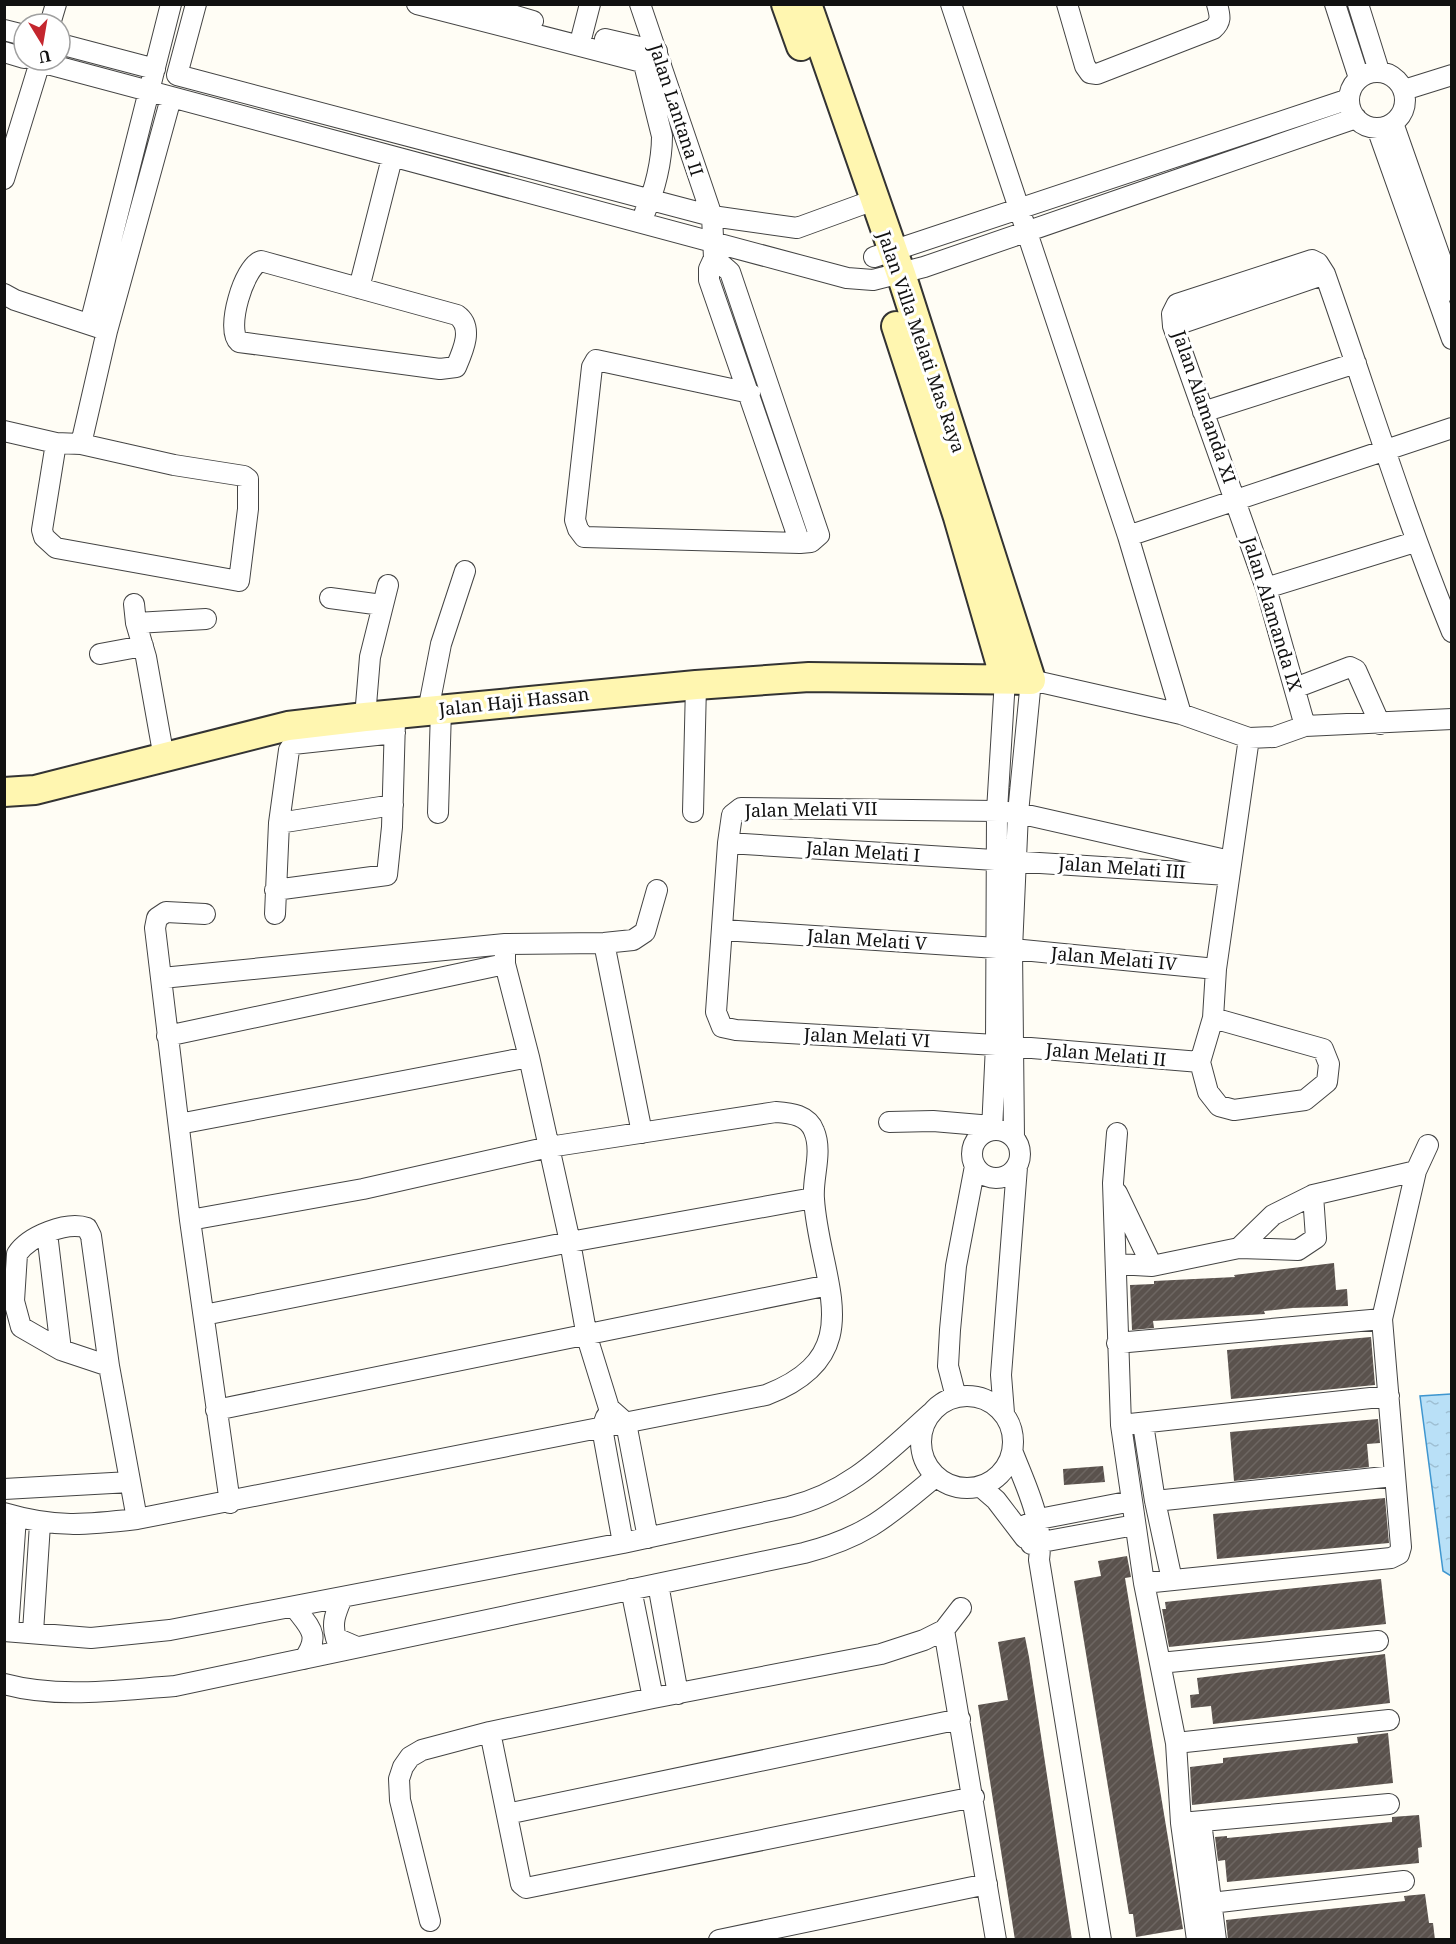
<svg xmlns="http://www.w3.org/2000/svg" width="1456" height="1944" font-family="'Noto Serif',serif">
	<defs>
		<pattern id="water-ripples" width="26" height="14" patternUnits="userSpaceOnUse" patternTransform="scale(1.5)"><rect width="26" height="14" fill="#b9e0f7"/><path d="M2 4q2-2 4 0t4 0M15 11q2-2 4 0t4 0" fill="none" stroke="#9ebfd3"/></pattern>
		<pattern id="building-hatch" width="6" height="6" patternUnits="userSpaceOnUse" patternTransform="scale(1.5)"><rect width="6" height="6" fill="#5a524d"/><path d="M-1 1l2-2M0 6l6-6M5 7l2-2" fill="none" stroke="#6d6662"/></pattern>
	</defs>
	<rect width="100%" height="100%" fill="#fffdf5"/>
	<!-- water -->
	<path fill="url(#water-ripples)" stroke="#3f96cf" stroke-width="1.5" d="M 1451,1394 L 1452,1394 L 1451,1576 L 1443,1571 L 1420,1396 Z"/>
	<!-- building -->
	<path fill="url(#building-hatch)" d="M 1334,1263 L 1336,1290 L 1347,1289 L 1348,1306 L 1293,1308 L 1264,1311 L 1265,1314 L 1153,1321 L 1154,1328 L 1132,1330 L 1130,1285 L 1154,1284 L 1154,1281 L 1235,1277 L 1234,1275 Z
		M 1371,1337 L 1375,1385 L 1231,1399 L 1227,1350 Z
		M 1378,1419 L 1380,1443 L 1367,1444 L 1369,1467 L 1234,1481 L 1230,1432 Z
		M 1103,1466 L 1105,1482 L 1064,1485 L 1063,1469 Z
		M 1385,1498 L 1389,1543 L 1217,1559 L 1213,1514 Z
		M 1127,1556 L 1131,1577 L 1125,1578 L 1183,1929 L 1136,1937 L 1133,1914 L 1129,1914 L 1074,1581 L 1101,1576 L 1098,1561 Z
		M 1381,1579 L 1386,1624 L 1169,1647 L 1162,1609 L 1166,1609 L 1165,1602 Z
		M 1025,1637 L 1029,1657 L 1072,1940 L 1015,1940 L 978,1705 L 1008,1700 L 998,1642 Z
		M 1385,1654 L 1390,1703 L 1213,1724 L 1211,1706 L 1191,1708 L 1190,1695 L 1199,1694 L 1197,1678 Z
		M 1388,1733 L 1393,1783 L 1192,1805 L 1190,1767 L 1223,1763 L 1223,1758 L 1358,1743 L 1357,1737 Z
		M 1419,1815 L 1422,1847 L 1418,1848 L 1419,1863 L 1227,1882 L 1225,1860 L 1218,1861 L 1215,1837 L 1227,1836 L 1227,1838 L 1392,1822 L 1392,1817 Z
		M 1425,1894 L 1429,1923 L 1433,1923 L 1435,1940 L 1228,1940 L 1226,1920 L 1405,1901 L 1404,1896 Z"/>
	<g fill="none" stroke-linecap="round" stroke-linejoin="round">
		<!-- street casing -->
		<g stroke="#444" stroke-width="22">
			<path id="street" d="M 196,4 L 177,75 L 712,216 L 797,228 L 874,200
				M 417,4 L 642,62 L 661,64
				M 475,4 L 533,21
				M 640,4 L 712,216 L 714,258 L 709,269 L 709,280 L 800,543
				M 951,4 L 1128,536 L 1181,714
				M 1067,4 L 1085,66 L 1090,73 L 1097,74 L 1213,29 C 1222,21 1220,16 1217,4
				M 1335,4 L 1359,78
				M 1358,4 L 1379,71
				M 50,24 L 56,4
				M 4,30 L 24,35
				M 582,35 L 590,4
				M 605,39 L 657,51
				M 60,44 L 155,69
				M 4,52 L 24,58
				M 641,52 L 662,136 C 662,161 655,190 645,212
				M 33,60 L 847,278 L 873,280 L 924,267 L 1356,118
				M1349 100a28 28 0 1 1 56 0a28 28 0 1 1-56 0Z
				M 1404,90 L 1452,75
				M 1393,123 L 1452,291
				M 1377,128 L 1452,339
				M 4,179 L 40,62
				M 874,257 L 1349,99
				M 714,258 L 730,272 L 819,535 L 811,542 L 800,543 L 584,537 L 578,529 L 575,520 L 592,367 L 596,360 L 750,393
				M 261,261 L 457,315 C 474,327 463,351 456,367 L 440,369 L 239,342 C 225,330 244,266 261,261 Z
				M 359,288 L 392,158
				M 4,294 L 15,300 L 100,328
				M 90,324 L 171,4
				M 1173,326 L 1325,274
				M 1203,412 L 1356,363
				M 4,431 L 56,443 L 81,444 L 174,465 L 244,476 L 248,479 L 248,509 L 239,581 L 56,548 L 44,537 L 42,530 L 56,443
				M 81,444 L 107,331 L 171,98
				M 1128,536 L 1452,428
				M 1266,588 L 1415,542
				M 330,598 L 382,605
				M 134,604 L 136,623 L 206,619
				M 136,623 L 146,657 L 164,758
				M 100,654 L 143,646
				M 1295,688 L 1350,667 L 1356,670 L 1380,724
				M 428,711 L 441,644 L 465,571
				M 365,717 L 370,657 L 388,585
				M 1305,726 L 1266,588 L 1173,326 L 1172,314 L 1177,304 L 1312,260 L 1318,263 L 1325,274 C 1367,393 1404,515 1452,632
				M 693,812 L 696,685
				M 438,813 L 441,709
				M 279,823 L 393,805
				M 728,843 L 1228,875
				M 275,890 L 387,875 L 392,827 L 395,721
				M 205,914 L 166,912 L 157,918 L 155,928 L 190,1220 L 230,1503
				M 275,914 L 279,823 L 289,750 L 293,744 L 395,733
				M 723,930 L 1012,949 L 1216,969
				M 604,943 L 642,1133
				M 505,944 L 505,964 L 529,1057 L 570,1242 L 587,1337 L 609,1408 L 626,1423 L 648,1538
				M 162,978 L 505,944 L 604,943 L 633,940 L 645,932 L 657,890
				M 1213,1018 L 1323,1049 L 1329,1064 L 1327,1082 L 1305,1100 L 1234,1110 L 1219,1106 L 1208,1092 L 1200,1062 L 1213,1018 L 1216,969 L 1249,738
				M 167,1036 L 505,964
				M 1200,1062 L 996,1045 L 736,1030 L 722,1027 L 716,1012 L 728,843 L 732,815 L 741,808 L 997,811 L 1018,813 L 1230,861
				M 889,1122 L 933,1121 L 992,1126
				M 179,1124 L 529,1057
				M972 1154a24 24 0 1 1 48 0a24 24 0 1 1-48 0Z
				M 992,1130 L 996,1045 L 997,811 L 1005,679
				M 1117,1133 L 1113,1183 L 1121,1425 L 1144,1583 L 1176,1743 L 1181,1823 L 1197,1940
				M 1014,1137 L 1012,949 L 1018,813 L 1031,680 L 1181,714 L 1249,738 L 1274,737 L 1305,726 L 1452,719
				M 1117,1193 L 1152,1266
				M 47,1233 L 61,1350
				M 1239,1248 L 1273,1215 L 1313,1195 L 1416,1171
				M 1117,1264 L 1152,1266 L 1239,1248 L 1298,1250 L 1316,1238 L 1313,1195
				M 204,1315 L 570,1242 L 813,1198
				M 1117,1343 L 1382,1319
				M 109,1366 L 61,1350 L 21,1327 L 14,1301 L 17,1254 C 29,1236 67,1221 87,1228 L 91,1236 L 109,1366 L 137,1519
				M921 1442a46 46 0 1 1 92 0a46 46 0 1 1-92 0Z
				M 956,1397 L 948,1366 L 950,1330 L 956,1266 L 975,1166
				M 216,1410 C 420,1367 625,1328 829,1285
				M 1004,1413 L 1001,1375 L 1017,1167
				M 606,1417 L 602,1428 L 623,1543
				M 1143,1424 L 1155,1501 L 1172,1580
				M 1121,1425 L 1389,1396
				M 1013,1453 C 1027,1489 1044,1521 1039,1560 L 1101,1940
				M 981,1487 L 996,1500 L 1025,1538
				M 4,1489 L 130,1482
				M 1155,1501 L 1394,1476
				M 4,1513 C 55,1528 85,1525 137,1519 L 766,1395 C 873,1354 819,1280 814,1199 C 812,1178 823,1152 814,1131 C 808,1115 791,1113 776,1112 L 549,1147 L 363,1189 L 190,1220
				M 1019,1528 L 1039,1519 L 1132,1501
				M 1031,1544 L 1135,1525
				M 1144,1583 L 1391,1558 L 1399,1554 L 1401,1547 L 1382,1319 L 1416,1171 L 1428,1145
				M 658,1584 L 678,1694
				M 631,1589 L 653,1698
				M 342,1598 C 336,1612 331,1623 336,1638 L 357,1647
				M 295,1608 C 310,1628 321,1635 304,1659
				M 944,1630 L 996,1940
				M 4,1631 L 91,1638 L 170,1630 L 623,1543 L 789,1507 C 850,1492 885,1454 931,1413
				M 8,1631 L 16,1517
				M 33,1632 L 40,1524
				M 1160,1663 L 1378,1641
				M 4,1684 C 60,1699 118,1690 175,1686 L 804,1553 C 866,1537 888,1516 935,1477
				M 490,1732 L 521,1884 L 526,1888 L 974,1797
				M 1176,1743 L 1389,1720
				M 507,1814 L 960,1719
				M 1201,1822 L 1216,1940
				M 1181,1823 L 1389,1804
				M 1211,1903 L 1404,1881
				M 430,1921 L 400,1800 L 399,1779 L 403,1767 L 410,1757 L 422,1750 L 490,1732 L 653,1698 L 881,1654 L 924,1640 L 944,1630 L 961,1608
				M 719,1940 L 987,1884"/>
		</g>
		<!-- secondary casing -->
		<g stroke="#333" stroke-width="32">
			<path id="secondary" d="M 786,4 L 801,46
				M 896,326 L 958,517 L 1005,679
				M 4,792 L 35,790 L 288,726 L 365,717 L 696,685 L 809,677 L 1031,680 L 901,274 L 807,4"/>
		</g>
		<!-- street -->
		<use href="#street" stroke="#fff" stroke-width="20"/>
		<!-- secondary -->
		<use href="#secondary" stroke="#fff6b0" stroke-width="28"/>
	</g>
	<g text-anchor="middle" stroke-width="6" stroke-linejoin="round" paint-order="stroke">
		<!-- street labels -->
		<g font-size="18" fill="#111" stroke="#fff">
			<text transform="translate(676 110) rotate(72)" y="6">Jalan Lantana II</text>
			<text transform="translate(921 342) rotate(71)" y="6">Jalan Villa Melati Mas Raya</text>
			<text transform="translate(1204 407) rotate(71)" y="6">Jalan Alamanda XI</text>
			<text transform="translate(1272 614) rotate(73)" y="6">Jalan Alamanda IX</text>
			<text transform="translate(514 702) rotate(-6)" y="6">Jalan Haji Hassan</text>
			<text transform="translate(811 810) rotate(-1)" y="6">Jalan Melati VII</text>
			<text transform="translate(863 852) rotate(4)" y="6">Jalan Melati I</text>
			<text transform="translate(1122 868) rotate(4)" y="6">Jalan Melati III</text>
			<text transform="translate(867 940) rotate(4)" y="6">Jalan Melati V</text>
			<text transform="translate(1114 959) rotate(5)" y="6">Jalan Melati IV</text>
			<text transform="translate(867 1038) rotate(3)" y="6">Jalan Melati VI</text>
			<text transform="translate(1106 1055) rotate(5)" y="6">Jalan Melati II</text>
		</g>
	</g>
	<!-- border -->
	<rect width="1456" height="1944" fill="none" stroke="#111111" stroke-width="12"/>
	<!-- north arrow -->
	<g transform="translate(42 42) rotate(169)"><circle r="28" fill="#ffffff" stroke="#a0a0a0" stroke-width="1.5"/>
	<path d="M0-4.5L10 22L0 15L-10 22Z" fill="#c4262e"/>
	<text y="-9" font-size="16" font-weight="bold" text-anchor="middle" fill="#111111">U</text>
	</g>
</svg>
